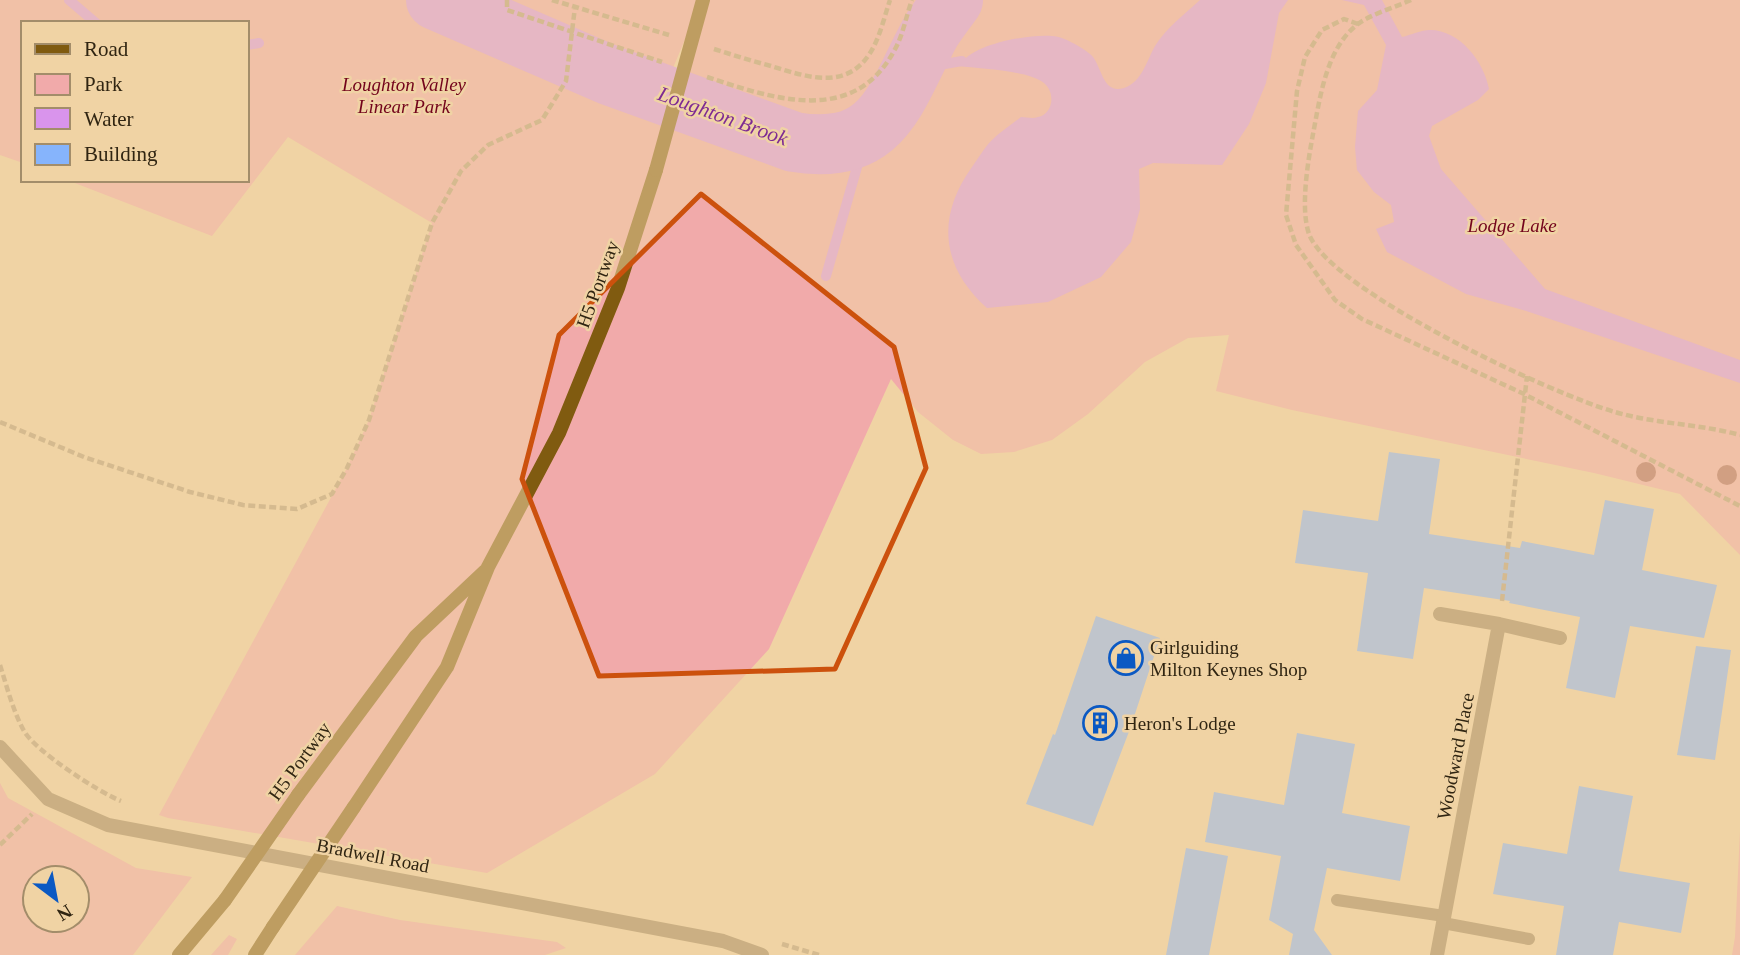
<svg xmlns="http://www.w3.org/2000/svg" width="1740" height="955" font-family="'Times New Roman',serif">
	<rect width="100%" height="100%" fill="#f0d3a4"/>
	<!-- green -->
	<path fill="#f1aaaa" fill-rule="evenodd" d="M 0,0 L 1740,0 L 1740,555 L 1680,494 L 1594,473 L 1292,410 L 1216,391 L 1229,335 L 1188,338 L 1145,362 L 1088,414 L 1052,440 L 1014,452 L 981,454 L 953,440 L 918,412 L 891,379 L 769,649 L 655,774 L 487,873 L 168,818 L 159,815 L 347,468 L 369,420 L 432,223 L 288,137 L 212,236 L 67,180 L 247,180 L 247,23 L 23,23 L 23,163 L 0,155 ZM 699,6 L 670,99 L 615,77 L 665,87 Z
		M 0,783 L 8,798 L 136,868 L 192,877 L 133,955 L 0,955 ZM 35,878 L 77,878 L 77,920 L 35,920 Z
		M 1740,831 L 1740,955 L 1732,955 L 1735,937 Z
		M 337,906 L 400,920 L 557,942 L 566,948 L 545,955 L 295,955 Z
		M 229,935 L 237,939 L 228,955 L 211,955 Z"/>
	<!-- water -->
	<path fill="#d994ec" d="M 1200,0 L 1288,0 L 1279,13 L 1266,83 L 1249,124 L 1222,165 L 1153,163 L 1139,169 L 1140,209 L 1131,242 L 1101,277 L 1048,302 L 987,308 C 941,267 936,217 972,167 C 978,159 984,148 991,141 C 1000,132 1011,125 1021,117 C 1026,117 1033,119 1038,117 C 1053,114 1056,93 1044,83 C 1028,70 980,69 959,66 C 971,44 1028,34 1052,36 C 1062,36 1082,47 1090,54 C 1102,63 1101,95 1124,88 C 1142,82 1147,60 1155,46 C 1166,28 1185,14 1200,0 Z
		M 1342,0 L 1382,0 L 1402,37 C 1411,35 1421,30 1430,30 C 1460,30 1484,62 1489,89 L 1478,100 L 1432,126 L 1429,136 L 1441,169 L 1545,289 L 1740,360 L 1740,383 L 1523,310 L 1466,294 L 1387,252 L 1376,229 L 1394,222 L 1391,205 L 1374,192 L 1357,170 L 1355,147 L 1358,111 L 1377,90 L 1386,45 L 1364,5 Z"/>
	<g fill="none" stroke-linecap="round" stroke-linejoin="round">
		<!-- stream -->
		<path stroke="#d994ec" stroke-width="10" d="M 69,0 L 96,23
			M 247,45 L 259,43
			M 903,87 L 939,65 L 962,61
			M 826,276 L 867,132"/>
		<!-- river -->
		<path stroke="#d994ec" stroke-width="60" d="M 436,0 L 609,75 L 794,142 C 886,157 895,96 931,31 C 938,20 946,10 953,0"/>
	</g>
	<!-- building -->
	<path fill="#86b4fc" d="M 1389,452 L 1440,459 L 1429,534 L 1520,548 L 1522,541 L 1594,555 L 1605,500 L 1654,509 L 1642,570 L 1717,585 L 1704,638 L 1630,626 L 1615,698 L 1566,688 L 1580,617 L 1509,603 L 1510,601 L 1424,588 L 1413,659 L 1357,651 L 1368,573 L 1295,563 L 1303,510 L 1378,521 Z
		M 1096,616 L 1160,638 L 1130,729 L 1093,826 L 1026,804 L 1053,734 L 1055,735 Z
		M 1696,646 L 1731,650 L 1715,760 L 1677,755 Z
		M 1297,733 L 1355,744 L 1342,813 L 1410,826 L 1400,881 L 1327,868 L 1314,930 L 1332,955 L 1289,955 L 1293,934 L 1269,920 L 1281,856 L 1205,842 L 1214,792 L 1284,805 Z
		M 1579,786 L 1633,796 L 1619,871 L 1690,883 L 1681,933 L 1619,922 L 1613,955 L 1556,955 L 1564,906 L 1493,894 L 1503,843 L 1567,854 Z
		M 1186,848 L 1228,856 L 1209,955 L 1166,955 Z"/>
	<g fill="none" stroke-linecap="round" stroke-linejoin="round">
		<!-- path -->
		<path stroke="#b49c76" stroke-width="4.5" stroke-dasharray="7 3.5" stroke-linecap="butt" d="M 507,0 L 507,10 L 662,62
			M 552,0 L 669,35
			M 1411,0 C 1396,7 1371,14 1358,24 C 1326,48 1320,98 1313,134 C 1308,161 1300,208 1309,234 C 1330,291 1554,395 1615,412 C 1656,424 1700,424 1740,435
			M 1358,24 L 1344,19 L 1322,30 L 1305,57 L 1297,91 L 1286,215 L 1296,245 L 1335,300 L 1362,319 L 1524,394 L 1740,506
			M 714,49 C 733,55 752,61 771,66 C 810,78 851,92 874,46 C 881,32 885,15 890,0
			M 707,77 C 771,98 853,127 894,51 C 903,36 906,16 912,0
			M 0,422 L 84,457 L 190,492 L 243,505 L 297,509 L 332,494 L 347,468 L 369,420 L 432,223 L 461,171 L 488,145 L 542,120 L 566,81 L 575,7
			M 1502,601 L 1527,376
			M 0,665 C 7,687 13,711 24,731 C 35,751 100,793 121,801
			M 0,845 L 32,814
			M 782,944 L 819,955"/>
		<!-- lane -->
		<path stroke="#9d845b" stroke-width="12" d="M 1337,900 L 1444,916
			M 1443,923 L 1529,939"/>
		<!-- street -->
		<path stroke="#9d845b" stroke-width="14" d="M 1499,624 L 1560,638
			M 0,747 L 48,799 L 108,825 L 723,941 L 762,955
			M 1437,955 L 1499,624 L 1440,614"/>
		<!-- secondary -->
		<path stroke="#805b10" stroke-width="14" d="M 298,795 L 416,636 L 485,571
			M 354,807 L 447,667 L 488,567 L 559,433 L 618,288 L 656,170
			M 179,955 L 225,900
			M 255,955 L 273,927"/>
		<!-- secondary-bridge -->
		<path stroke="#805b10" stroke-width="14" d="M 656,170 L 703,0
			M 225,900 L 298,795
			M 273,927 L 354,807"/>
	</g>
	<!-- trees -->
	<g fill="#ab6159">
		<circle cx="1646" cy="472" r="10"/>
		<circle cx="1727" cy="475" r="10"/>
	</g>
	<!-- marked area -->
	<path d="M0 0H1740V955H0ZM 701,194 L 894,347 L 926,468 L 835,669 L 599,676 L 522,479 L 559,335 Z" fill="#f0d3a4" fill-opacity=".55" fill-rule="evenodd"/>
	<path fill="none" stroke="#cc510d" stroke-width="5" stroke-linejoin="round" d="M 701,194 L 894,347 L 926,468 L 835,669 L 599,676 L 522,479 L 559,335 Z"/>
	<!-- icons -->
	<defs>
		<g id="shop-ring" transform="scale(1.75)"><circle r="9.5" fill="#f0d3a4" stroke="#0b59c3" stroke-width="1.5"/><path d="M-5-2.5h2.3a2.7 3.5 0 0 1 5.4 0H5L5.5 6h-11ZM-1.5-2.5h3a1.5 2.3 0 0 0-3 0Z" fill="#0b59c3"/></g>
		<g id="building-ring" transform="scale(1.75)"><circle r="9.5" fill="#f0d3a4" stroke="#0b59c3" stroke-width="1.5"/><path d="M-4-6H4V6H1V3H-1V6H-4ZM-2.5-4.3h1.7v1.8h-1.7ZM.8-4.3h1.7v1.8H.8ZM-2.5-1h1.7V.8h-1.7ZM.8-1h1.7V.8H.8Z" fill="#0b59c3"/></g>
	</defs>
	<g fill-rule="evenodd">
		<use href="#shop-ring" x="1126" y="658"/>
		<use href="#building-ring" x="1100" y="723"/>
	</g>
	<g text-anchor="middle" stroke-width="5" stroke-linejoin="round" paint-order="stroke">
		<!-- park labels -->
		<g font-size="19" font-style="italic" fill="#73041c" stroke="#f0d3a4">
			<text x="404" y="91">Loughton Valley<tspan x="404" dy="22">Linear Park</tspan></text>
			<text x="1512" y="232">Lodge Lake</text>
		</g>
		<!-- street labels -->
		<g font-size="19" fill="#302512" stroke="#f0d3a4">
			<text transform="translate(597 284) rotate(-70)" y="7">H5 Portway</text>
			<text transform="translate(1455 756) rotate(-79)" y="7">Woodward Place</text>
			<text transform="translate(299 761) rotate(-54)" y="7">H5 Portway</text>
			<text transform="translate(373 855) rotate(11)" y="7">Bradwell Road</text>
		</g>
		<!-- poi labels -->
		<g font-size="19" fill="#302512" stroke="#f0d3a4" text-anchor="start">
			<text x="1150" y="654">Girlguiding<tspan x="1150" dy="22">Milton Keynes Shop</tspan></text>
			<text x="1124" y="730">Heron's Lodge</text>
		</g>
		<!-- water labels -->
		<g font-size="21" font-style="italic" fill="#7e2b93" stroke="#f0d3a4">
			<text transform="translate(723 116) rotate(20)" y="7">Loughton Brook</text>
		</g>
	</g>
	<!-- legend -->
	<rect x="21" y="21" width="228" height="161" fill="#f0d3a4" stroke="#a38d6a" stroke-width="2"/>
	<rect x="35" y="44" width="35" height="10" fill="#805b10" stroke="#a38d6a" stroke-width="2"/>
	<text x="84" y="56" font-size="21" fill="#302512">Road</text>
	<rect x="35" y="74" width="35" height="21" fill="#f1aaaa" stroke="#a38d6a" stroke-width="2"/>
	<text x="84" y="91" font-size="21" fill="#302512">Park</text>
	<rect x="35" y="108" width="35" height="21" fill="#d994ec" stroke="#a38d6a" stroke-width="2"/>
	<text x="84" y="126" font-size="21" fill="#302512">Water</text>
	<rect x="35" y="144" width="35" height="21" fill="#86b4fc" stroke="#a38d6a" stroke-width="2"/>
	<text x="84" y="161" font-size="21" fill="#302512">Building</text>
	<!-- north arrow -->
	<g transform="translate(56 899) rotate(148)"><circle r="33" fill="#f0d3a4" stroke="#a38d6a" stroke-width="2"/>
	<path d="M0-5L12 26L0 18L-12 26Z" fill="#0b59c3"/>
	<text y="-10" font-size="19" font-weight="bold" text-anchor="middle" fill="#302512">N</text>
	</g>
</svg>
